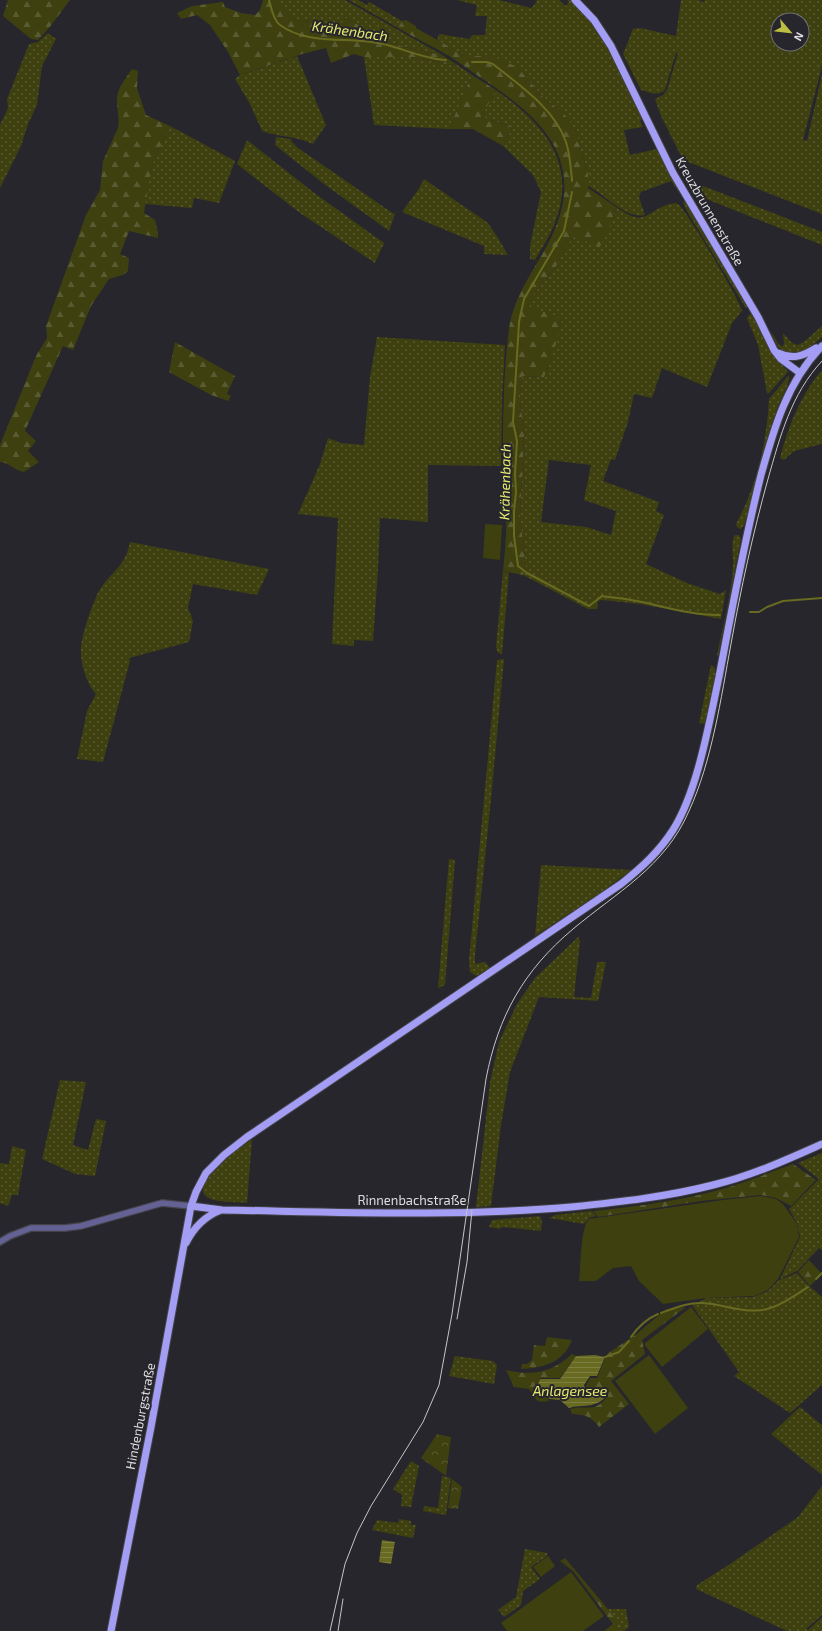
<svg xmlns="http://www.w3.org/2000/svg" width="822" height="1631" font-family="'Exo 2',sans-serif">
	<defs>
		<pattern id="grass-dots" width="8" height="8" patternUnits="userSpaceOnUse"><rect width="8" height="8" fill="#3e4010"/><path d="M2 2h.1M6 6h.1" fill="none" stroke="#595b32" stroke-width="1.8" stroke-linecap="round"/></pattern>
		<pattern id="forest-firs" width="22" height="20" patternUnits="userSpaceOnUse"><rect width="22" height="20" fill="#3e4010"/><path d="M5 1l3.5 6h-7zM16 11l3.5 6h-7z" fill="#595b32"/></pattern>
		<pattern id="park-crowns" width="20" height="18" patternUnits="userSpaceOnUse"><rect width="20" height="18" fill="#3e4010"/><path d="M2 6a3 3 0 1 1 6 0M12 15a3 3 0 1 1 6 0" fill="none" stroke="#595b32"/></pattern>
		<pattern id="water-rules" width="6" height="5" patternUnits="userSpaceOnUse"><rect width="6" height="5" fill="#686a21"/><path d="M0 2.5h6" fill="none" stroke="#7d7f41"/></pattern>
	</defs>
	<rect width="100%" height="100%" fill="#26262c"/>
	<!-- grass -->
	<path fill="url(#grass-dots)" fill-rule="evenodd" d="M 278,0 L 345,0 L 439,53 L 437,54 L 400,46 L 382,39 L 346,18 L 338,28 L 316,22 L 296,21 L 278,5 Z
		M 349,0 L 358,0 L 367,5 L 369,2 L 402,21 L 398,28 Z
		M 457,0 L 499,0 L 531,8 L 535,4 L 537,0 L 559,0 L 566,6 L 569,2 L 567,0 L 571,0 L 591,22 L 609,47 L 643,119 L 640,121 L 643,127 L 624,130 L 630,155 L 657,149 L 680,192 L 681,195 L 671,181 L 641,192 L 639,197 L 645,215 C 625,219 606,195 588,186 L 588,173 L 580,147 L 577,133 L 566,116 L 542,96 L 519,69 L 464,55 L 437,41 L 439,34 L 470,39 L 472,35 L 485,35 L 487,16 L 475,16 L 477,5 Z
		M 681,0 L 698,0 L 704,2 L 705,0 L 822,0 L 822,66 L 803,140 L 807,141 L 822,74 L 822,214 L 683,160 L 661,116 L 655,99 L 663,95 L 667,90 L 678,53 L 676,53 L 665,90 C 658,97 648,92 641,90 L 623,54 L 633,29 L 640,28 L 676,36 ZM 778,20 L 802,20 L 802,44 L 778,44 Z
		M 48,33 L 56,39 L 42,66 L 37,105 L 28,124 L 21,146 L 0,188 L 0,125 L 8,108 L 7,99 L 29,44 L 38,42 Z
		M 297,56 L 326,125 L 313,144 C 296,136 279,137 262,131 L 250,104 L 235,79 L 240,75 Z
		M 364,57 L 410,57 L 451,65 L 456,64 L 472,75 L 449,129 L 374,125 Z
		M 496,90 C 544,124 579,164 554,225 C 549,238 541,249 535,260 L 530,259 L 530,246 L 541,192 L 533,175 L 503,146 L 513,127 L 481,117 Z
		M 170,126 L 235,161 L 219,203 L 194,198 L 192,208 L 145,204 L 152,165 Z
		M 276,137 L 291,139 L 291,141 L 298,148 L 394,214 L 396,211 L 389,231 L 324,184 L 275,145 Z
		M 247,140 L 317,195 L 384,243 L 375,263 L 300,213 L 237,164 Z
		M 424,179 L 488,223 L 498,238 L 508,255 L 484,254 L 484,246 L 402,212 L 418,190 Z
		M 695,183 L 822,232 L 822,245 L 704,198 Z
		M 684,200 L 748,306 L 747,308 L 745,307 L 688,213 L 683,203 Z
		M 675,203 C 678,204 678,204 680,206 C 689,215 741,302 742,311 L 732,323 L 707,387 L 662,368 L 652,398 L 634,394 L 628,422 L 615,460 L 611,459 L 603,481 L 659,502 L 656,511 L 664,515 L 646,564 L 687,583 L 720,594 L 726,590 L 721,619 L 640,604 L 602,600 L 598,601 L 597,609 L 588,609 L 523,575 L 526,570 L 520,514 L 524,437 L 520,397 L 522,376 L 544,377 L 552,358 L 553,348 L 540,311 L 532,309 L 528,304 L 528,301 L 554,270 L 566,246 L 575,236 L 599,247 L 614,216 L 615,206 C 648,231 645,208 675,203 ZM 549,460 L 591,465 L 584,500 L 616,511 L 611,535 L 586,527 L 541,522 Z
		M 750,314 L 753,314 L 774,356 L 788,372 L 768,394 L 767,393 L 758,345 L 747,318 Z
		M 822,326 L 822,337 C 801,356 782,366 771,331 L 778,343 L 782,347 L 784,344 L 783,333 L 792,343 L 798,345 L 805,341 Z
		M 377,337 L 505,345 L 502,401 L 501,466 L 428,465 L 428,522 L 380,518 L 378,570 L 373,641 L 354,640 L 354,646 L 332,644 L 338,518 L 298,514 L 320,464 L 328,438 L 341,443 L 364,445 L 370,377 Z
		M 822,370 L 822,444 L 794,451 L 784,460 L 780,458 C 788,426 801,394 822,370 Z
		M 789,375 C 790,385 782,395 779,404 C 764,443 756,485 744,525 L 741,529 L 738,528 L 736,525 L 737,522 C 757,485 767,441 769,399 Z
		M 735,535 L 739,535 L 741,539 L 718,656 L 717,655 C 723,625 731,596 733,566 C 734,557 730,542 735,535 Z
		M 130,542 L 269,569 L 257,595 L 193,584 L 188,608 L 193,621 L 189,642 L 129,658 L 130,661 L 103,762 L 77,759 L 87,711 L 96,694 C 87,685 80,663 81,649 C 81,636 93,602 99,591 C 111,571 125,568 130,542 Z
		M 503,571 L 509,573 L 502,654 L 498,653 L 496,647 Z
		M 504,659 L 491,799 L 475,955 L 475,964 L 485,962 L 490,968 L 476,976 L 470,972 L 469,960 L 497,660 Z
		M 711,665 L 715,668 L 715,674 L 705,724 L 699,723 Z
		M 449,859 L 455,860 L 445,985 L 438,988 Z
		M 541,865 L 631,870 L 599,894 L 535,936 Z
		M 578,937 L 580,941 L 574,997 L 591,998 L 597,962 L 606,962 L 598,1001 L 539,997 L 510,1072 L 501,1125 L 491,1206 L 476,1207 L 490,1082 L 499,1042 L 517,1004 L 535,978 Z
		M 60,1080 L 86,1082 L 73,1145 L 88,1150 L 96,1119 L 106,1121 L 95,1176 L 75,1174 L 42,1159 Z
		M 252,1139 L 247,1203 C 237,1202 215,1203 207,1197 C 187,1184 243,1146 252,1139 Z
		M 12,1146 L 26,1150 L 18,1195 L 12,1195 L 8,1206 L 0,1203 L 0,1163 L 9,1164 Z
		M 822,1153 L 822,1250 L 819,1248 L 797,1271 L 780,1279 L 800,1237 L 797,1223 L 789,1209 L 819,1179 L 798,1163 Z
		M 592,1211 L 596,1216 L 589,1218 L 584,1224 L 549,1218 L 555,1215 Z
		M 540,1216 L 542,1221 L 541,1231 L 502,1227 L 500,1229 L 489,1227 L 492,1220 Z
		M 797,1273 L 807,1284 L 822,1297 L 822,1385 L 790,1413 L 734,1376 L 739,1372 L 692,1305 L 707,1298 L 753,1297 L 768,1291 L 779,1280 Z
		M 455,1356 L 493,1361 L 497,1365 L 494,1384 L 449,1376 Z
		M 800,1407 L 822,1425 L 822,1475 L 771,1434 Z
		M 411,1461 L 419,1466 L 411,1507 L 401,1506 L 402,1495 L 393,1489 Z
		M 442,1476 L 451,1478 L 446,1515 L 423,1511 L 424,1506 L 438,1508 Z
		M 822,1486 L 822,1615 L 806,1629 L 808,1630 L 822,1617 L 822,1631 L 787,1631 L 696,1589 L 697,1585 L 730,1564 L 798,1517 Z
		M 399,1519 L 411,1521 L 411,1525 L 416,1525 L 413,1538 L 372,1530 L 377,1520 L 398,1523 Z
		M 525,1549 L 547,1553 L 547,1556 L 531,1567 L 540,1579 L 523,1591 L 521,1605 L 504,1617 L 498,1610 L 516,1597 Z
		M 607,1609 L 626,1609 L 629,1627 L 624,1631 Z"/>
	<!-- forest -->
	<path fill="url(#forest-firs)" d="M 8,0 L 70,0 L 49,28 L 38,40 L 31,39 L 3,16 Z
		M 263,0 L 278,0 L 279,5 L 296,21 L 316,22 L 337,28 L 346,18 L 382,39 L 400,46 L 437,54 L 439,53 L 456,64 L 451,65 L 410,57 L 364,57 L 354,54 L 331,63 L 326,48 L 302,54 L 240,75 L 228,52 L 210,25 L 197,15 L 181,19 L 177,13 L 192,6 L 223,2 L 225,7 L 241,13 L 255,15 L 260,10 Z
		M 406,20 L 416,26 L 416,28 L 464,55 L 493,57 L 504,60 L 519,69 L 542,96 L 566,116 L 577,133 L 580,147 L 588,173 L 588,188 L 615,206 C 614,221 607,235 599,248 L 575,236 L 566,246 L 554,270 L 528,301 L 528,304 C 536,314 550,308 562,321 L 552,358 L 544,377 L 522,376 L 520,397 L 524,437 L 520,514 L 526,570 L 523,575 L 503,571 C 505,551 507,531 506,511 C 506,490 503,470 503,450 C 503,410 504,368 509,329 C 515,288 543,261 557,224 C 584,151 532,111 478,76 C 468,69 459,62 449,56 C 432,46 415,38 398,28 L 402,21 Z
		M 132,69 L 138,71 L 137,88 L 146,115 L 170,126 L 152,165 L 144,213 L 155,220 L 158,232 L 158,238 L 129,231 L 120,254 L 129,258 L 128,271 L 123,275 L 109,279 L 91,306 L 73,350 L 63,346 L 25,431 L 36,441 L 28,451 L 39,462 L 24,472 C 15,471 9,462 0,462 L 0,445 L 36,356 L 47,338 L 46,326 L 86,215 L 100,190 L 103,161 L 118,128 C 120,117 116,107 117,97 C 118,87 127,77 132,69 Z
		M 472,75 L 496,90 L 481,117 L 513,127 L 503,146 L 473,129 L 449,129 Z
		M 175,342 L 235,376 L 227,394 L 231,396 L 228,401 L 211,395 L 169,372 Z
		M 793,1164 L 816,1180 L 791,1206 L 776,1198 L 761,1195 L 701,1201 L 598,1217 L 593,1211 C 633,1207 672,1202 711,1192 C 739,1185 766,1174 793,1164 Z
		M 809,1260 L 822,1274 L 810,1286 L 798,1272 Z
		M 686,1307 L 642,1340 L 645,1354 L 611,1381 L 629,1404 L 599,1427 C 592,1417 584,1414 572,1414 L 570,1409 C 588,1404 593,1414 607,1397 L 587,1390 L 586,1386 L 590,1378 L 597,1378 L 607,1354 L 638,1333 L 666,1309 Z
		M 547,1337 L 572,1340 C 563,1363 543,1368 521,1369 L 522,1364 L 527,1364 L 532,1360 L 534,1345 L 545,1346 Z
		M 572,1354 L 576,1356 L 560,1378 L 540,1378 L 537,1384 L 538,1389 L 546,1392 L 549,1401 C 534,1403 537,1400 529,1389 L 514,1387 L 506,1370 C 533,1376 551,1373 572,1354 Z
		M 565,1558 L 603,1603 L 624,1631 L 604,1631 L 613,1624 L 573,1571 L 560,1561 Z"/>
	<!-- park -->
	<path fill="url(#park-crowns)" d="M 437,1434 L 451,1437 L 446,1476 L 421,1458 Z
		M 452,1479 L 462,1487 L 458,1509 L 448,1508 Z"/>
	<!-- pitch -->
	<path fill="#3e4010" d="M 485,524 L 502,525 L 500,560 L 483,558 Z
		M 761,1196 L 776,1199 L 783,1204 L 797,1224 L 799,1237 L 778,1279 L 768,1290 L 754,1296 L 706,1298 L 663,1304 L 639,1281 L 631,1266 L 613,1268 L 596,1281 L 579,1281 C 581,1267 580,1228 589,1219 L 723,1200 Z
		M 691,1307 L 708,1329 L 662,1367 L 644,1344 Z
		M 649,1355 L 688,1408 L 655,1434 L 615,1381 Z
		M 548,1556 L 555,1566 L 541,1577 L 533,1567 Z
		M 571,1572 L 604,1616 L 583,1631 L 507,1631 L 501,1623 Z"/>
	<!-- water -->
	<path fill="url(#water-rules)" d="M 595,1355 L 605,1357 L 597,1376 L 590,1376 L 584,1385 L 586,1392 L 606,1397 C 593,1409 583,1404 569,1408 L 560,1400 L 549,1399 L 547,1391 L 539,1388 L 538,1384 L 540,1379 L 560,1379 L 576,1356 Z
		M 382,1540 L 395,1542 L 391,1564 L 379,1562 Z"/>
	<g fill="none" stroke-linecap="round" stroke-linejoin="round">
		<!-- stream -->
		<path stroke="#686a21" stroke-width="2" d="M 269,0 C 271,7 273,20 280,25 C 307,45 346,37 378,43 C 401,47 422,59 446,60
			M 472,62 L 486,62 L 493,64 C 519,85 555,109 566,142 C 570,154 571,169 572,181
			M 572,192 L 564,231 L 524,299 L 519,322 L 513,422 L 517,441 L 515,474 L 516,492 L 514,511 L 514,536 L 518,566 L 527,573 L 589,606 L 602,596 C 615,598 628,599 642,602 C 665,607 696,616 720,615
			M 750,612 L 759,612 L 767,607 L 783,601 L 822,598
			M 816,1279 L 822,1273
			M 661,1313 C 675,1308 689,1302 703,1303 C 722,1304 742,1313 762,1310 C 777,1308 796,1295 808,1287
			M 631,1337 C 638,1327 646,1319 658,1314
			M 605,1357 L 619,1352 L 629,1341"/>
		<!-- minor casing -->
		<g stroke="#434349" stroke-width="8">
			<path id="minor" d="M 0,1242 L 10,1236 L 31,1228 L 65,1228 L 81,1226 L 162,1203 L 191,1206"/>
		</g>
		<!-- major casing -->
		<g stroke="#434349" stroke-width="9">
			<path id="major" d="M 575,0 L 594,20 L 611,46 L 673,173 L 758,317 L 774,350 L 781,359 L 800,373
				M 778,353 C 793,360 803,356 816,348
				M 191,1206 L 222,1210 C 338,1212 455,1217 571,1207 C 619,1202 666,1197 713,1185 C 751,1176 786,1160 822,1144
				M 186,1243 C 194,1227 205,1216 221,1210
				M 111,1631 L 151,1427 L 191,1206 L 196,1192 L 206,1173 L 224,1155 L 247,1137 L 621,884 C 641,868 659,852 673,830 C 698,790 709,723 719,677 C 732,609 744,542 761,475 C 774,428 787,382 822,346"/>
		</g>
		<!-- minor -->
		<use href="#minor" stroke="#646194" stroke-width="5.5"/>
		<!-- major -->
		<use href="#major" stroke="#a39ef3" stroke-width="7"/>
		<!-- tram -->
		<path stroke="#c5c5c9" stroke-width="1" d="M 457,1319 L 467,1262 L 472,1210
			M 330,1631 L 345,1564 L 357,1533 L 371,1506 L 423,1422 L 439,1385 L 452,1314 L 486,1079 C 498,1016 524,970 573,929 C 617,892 665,867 689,811 C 712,761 721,698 731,644 C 741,588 753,533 768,479 C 780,437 791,394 822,361
			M 338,1631 L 343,1599"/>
	</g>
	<g text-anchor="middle" stroke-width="4" stroke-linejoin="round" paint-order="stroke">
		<!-- street labels -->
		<g font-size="13" fill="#dedee2" stroke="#26262c">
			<text transform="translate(710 211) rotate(60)" y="5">Kreuzbrunnenstraße</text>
			<text x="412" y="1205">Rinnenbachstraße</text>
			<text transform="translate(140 1416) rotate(-79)" y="5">Hindenburgstraße</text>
		</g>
		<!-- water labels -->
		<g font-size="14" font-style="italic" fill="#e7ec6f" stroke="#26262c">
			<text transform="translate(350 31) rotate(8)" y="5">Krähenbach</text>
			<text transform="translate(505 482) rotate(-89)" y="5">Krähenbach</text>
			<text x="570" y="1396">Anlagensee</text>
		</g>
	</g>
	<!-- north arrow -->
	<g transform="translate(790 32) rotate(118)"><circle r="19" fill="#26262c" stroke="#707075"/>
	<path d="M0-3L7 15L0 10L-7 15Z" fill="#bcbf44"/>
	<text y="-6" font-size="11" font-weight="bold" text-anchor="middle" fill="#dedee2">N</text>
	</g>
</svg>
